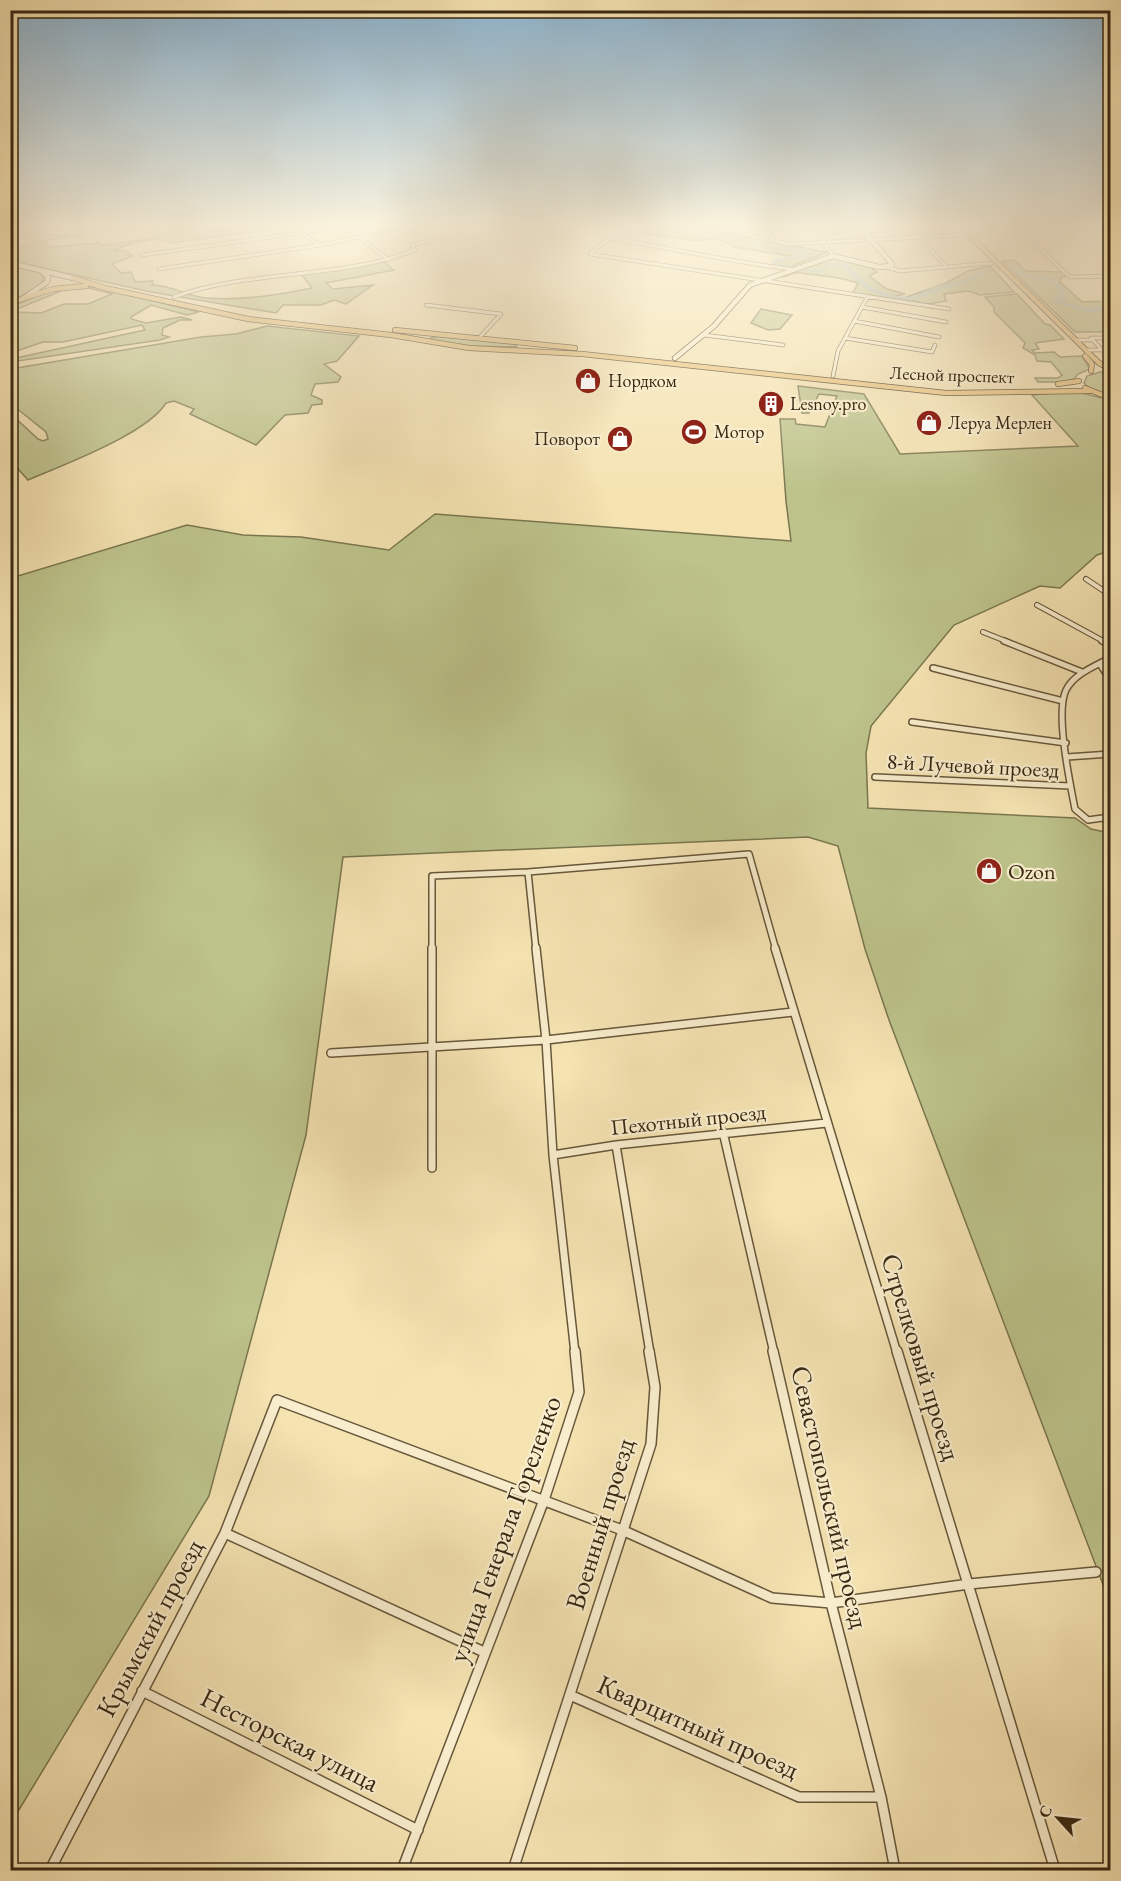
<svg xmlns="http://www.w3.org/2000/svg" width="1121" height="1881" font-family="'EB Garamond',serif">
	<rect width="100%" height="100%" fill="#f5e3b2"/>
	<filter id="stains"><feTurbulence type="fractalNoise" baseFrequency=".00333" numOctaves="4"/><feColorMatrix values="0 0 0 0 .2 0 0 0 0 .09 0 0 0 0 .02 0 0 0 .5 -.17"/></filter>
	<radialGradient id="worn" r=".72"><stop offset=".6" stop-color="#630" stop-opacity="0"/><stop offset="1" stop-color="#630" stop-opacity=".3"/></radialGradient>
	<!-- green -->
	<path fill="#bdc38b" stroke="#7a764e" stroke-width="1.5" fill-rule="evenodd" d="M 195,228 L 217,228 L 227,232 L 252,228 L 278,228 L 171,243 C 157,234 127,244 113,251 L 125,251 L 133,256 L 112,264 L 121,273 L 131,272 L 135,282 L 153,281 L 152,285 C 171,285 186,296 206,298 C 242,301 277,295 312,288 L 302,275 L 384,262 L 394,270 L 326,283 L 333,289 L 373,285 L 346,304 L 334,300 L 321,305 L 283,305 L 276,313 L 151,292 L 11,261 L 11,247 L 29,246 L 36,241 L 24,234 L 82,236 L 52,239 L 43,243 L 50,247 L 99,243 L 100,246 L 140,240 Z
		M 648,228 C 671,228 696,224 718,228 C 756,234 791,248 828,252 L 787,268 L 773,266 L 790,256 L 734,247 C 727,240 707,237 698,241 L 646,234 Z
		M 834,257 L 868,265 L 877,272 L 869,276 L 887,289 L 905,294 L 887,298 L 853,293 L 858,283 C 839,276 820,276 801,273 C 792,271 786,279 778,276 Z
		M 1014,260 L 1026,271 L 1064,272 L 1068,276 L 1061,277 L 1060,282 L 1082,302 L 1110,301 L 1110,336 L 1108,332 L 1075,332 L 1002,261 Z
		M 11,265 L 33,270 L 44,275 L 41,286 L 11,301 Z
		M 990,266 L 1014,292 L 980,295 L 968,291 L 944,294 L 946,301 L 928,304 L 901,299 L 946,283 L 968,271 Z
		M 84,286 L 98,288 L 199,312 L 187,315 L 151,305 L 131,317 L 131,319 L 146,323 L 181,317 L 192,320 L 180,320 L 163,328 L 162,335 L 169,337 L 160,340 L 11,362 L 11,359 L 145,330 L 142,325 L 63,342 L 43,342 L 11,353 L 11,307 L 47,292 ZM 89,288 L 112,294 L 88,304 L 64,304 L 41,313 L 15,312 L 17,309 L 63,290 Z
		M 1017,294 L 1045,324 L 1050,325 L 1064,339 L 1035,343 L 1039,349 L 1032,350 L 1035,353 L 1054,352 L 1060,357 L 1082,356 L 1090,369 L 1078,374 L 1074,379 L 1063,382 L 1038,382 L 1035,378 L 1058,378 L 1062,375 L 1051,362 L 1037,361 L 1035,355 L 1023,348 L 1025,343 L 994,312 L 994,307 L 985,297 Z
		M 761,309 L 792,315 L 780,329 L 768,330 L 751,323 Z
		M 267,326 L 359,336 L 337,361 L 324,364 L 341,377 L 338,382 L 315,384 L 311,395 L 322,400 L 322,404 L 312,405 L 308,413 L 285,415 L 256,445 L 190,414 L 194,409 L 174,401 L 166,403 C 147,434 63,465 28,480 L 11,461 L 11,414 L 38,439 L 43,441 L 48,439 L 46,432 L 15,407 L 15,403 L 11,401 L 11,369 L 201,337 L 236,334 Z
		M 439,336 L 515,344 L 517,347 L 467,346 L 431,341 L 431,338 Z
		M 1100,372 L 1110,372 L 1110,396 L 1089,388 L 1084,383 L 1087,376 Z
		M 798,386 L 864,394 L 900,454 L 1078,446 L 1032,395 L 1074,391 L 1110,400 L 1110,551 L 1097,555 L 1060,588 L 1040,586 L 954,625 L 871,726 L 866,753 L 868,808 L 1075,818 L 1091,829 L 1110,833 L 1110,1603 L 889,1020 L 865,949 L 838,846 L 808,837 L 343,857 L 306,1135 L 209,1496 L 11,1823 L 11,578 L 187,525 L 243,535 L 301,537 L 389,550 L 435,514 L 791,541 L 786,501 L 780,419 L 795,419 L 796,424 L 825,427 L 837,396 L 819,394 L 809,413 L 802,413 Z"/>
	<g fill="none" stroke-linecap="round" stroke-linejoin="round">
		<!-- river -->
		<path fill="#a2bbb8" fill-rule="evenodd" d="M 616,228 C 651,225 692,227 727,234 C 738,236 748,242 758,244 C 775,247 797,244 812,253 L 809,257 L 778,263 L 818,270 L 827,263 L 847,264 C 862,282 881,296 906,297 C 916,297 928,289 937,286 C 951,282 964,281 977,274 L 978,271 L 988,269 L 991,271 L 983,274 L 982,276 C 969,284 957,285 942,289 C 932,292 918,301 907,301 C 881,300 859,287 843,267 L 829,267 L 819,274 L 771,264 L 774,259 L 805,254 L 799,252 L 754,247 L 740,241 L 709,235 Z
			M 1014,268 L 1031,275 L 1053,278 L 1054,281 L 1063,287 L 1065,293 L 1063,295 L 1066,299 L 1062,301 C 1080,307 1092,311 1110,304 L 1110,308 L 1090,313 L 1052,302 L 1052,300 L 1058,298 L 1056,295 L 1058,292 L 1057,288 L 1048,283 L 1047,281 L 1028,278 L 1012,271 Z"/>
		<!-- minor-far4 casing -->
		<g stroke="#67573a" stroke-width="4.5">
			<path id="minor-far4" d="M 293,228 L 320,245
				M 718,228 L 789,244 L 964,235
				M 766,228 L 772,238
				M 814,228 L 833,256
				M 910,228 L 947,267
				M 1023,233 L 1070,277 L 1110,276
				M 359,237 L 389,260
				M 142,255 L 337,228
				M 886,267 L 900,271 L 992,263
				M 159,269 L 321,245 L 400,228
				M 791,269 C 730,262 670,248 609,238 L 590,254 L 949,309
				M 174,297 C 251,269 338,280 415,250 L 412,245 L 458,235
				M 426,305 L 501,314 L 479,338
				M 862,307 L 946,322
				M 854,321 L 939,337
				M 704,335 L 783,345
				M 845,338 L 932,352 L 935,345
				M 1076,340 L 1092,340
				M 1087,350 L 1102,350 L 1110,353
				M 1102,350 L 1091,338 L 1106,338 L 1110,341
				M 833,376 L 838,351 L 868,296"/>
		</g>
		<!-- minor-far3 casing -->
		<g stroke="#67573a" stroke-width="6">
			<path id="minor-far3" d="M 1086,579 L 1110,595
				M 1037,605 L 1105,642
				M 983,632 L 1008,642"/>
		</g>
		<!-- minor-far2 casing -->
		<g stroke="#67573a" stroke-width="8">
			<path id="minor-far2" d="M 1004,641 L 1082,672
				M 1102,641 L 1110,645
				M 1110,658 C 1095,666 1074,674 1066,690 C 1055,713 1070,783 1075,809 L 1088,820 L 1110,817
				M 1100,664 L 1110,680
				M 933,668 L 1063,701
				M 912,722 L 1066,743
				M 1067,757 L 1110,754
				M 875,777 L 1070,786
				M 528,872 L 536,950
				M 432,950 L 432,876 L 528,872 L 749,854 L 776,950"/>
		</g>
		<!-- minor-far1 casing -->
		<g stroke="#67573a" stroke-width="10">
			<path id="minor-far1" d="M 432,948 L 432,1168
				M 536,948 L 546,1040 L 553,1155 L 575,1353
				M 775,948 L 897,1353
				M 331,1053 L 546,1040 L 793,1012
				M 723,1132 L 774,1353
				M 616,1145 L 650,1353
				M 553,1155 L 616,1145 L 827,1123"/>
		</g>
		<!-- minor casing -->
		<g stroke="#67573a" stroke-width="12">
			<path id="minor" d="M 773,1351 L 831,1603 L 881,1797 L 895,1870
				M 897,1351 L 1055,1870
				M 225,1533 L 484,1652
				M 142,1691 L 418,1830
				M 570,1695 L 799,1797 L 881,1797
				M 50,1870 L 225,1533 L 277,1400 L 622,1530 L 772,1598 L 831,1603 L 969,1584 L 1096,1572
				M 402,1870 L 544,1500 L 579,1392 L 575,1351
				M 513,1870 L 651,1444 L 655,1387 L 649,1351"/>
		</g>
		<!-- tertiary casing -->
		<g stroke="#67573a" stroke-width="5">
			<path id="tertiary" d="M 964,235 L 1110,230"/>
		</g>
		<!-- secondary casing -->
		<g stroke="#382812" stroke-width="6">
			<path id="secondary" d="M 10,263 L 73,278
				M 24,298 L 47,282 L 48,277 L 42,271
				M 675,358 L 714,326 L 750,285 L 833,256 L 879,267 L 891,266 L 892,264 L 861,228"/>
		</g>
		<!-- primary casing -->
		<g stroke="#382812" stroke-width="6">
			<path id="primary" d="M 962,228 L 1099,363 L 1110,369
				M 73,278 L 105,288 L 248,319 L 391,335 L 469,348 L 582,354 L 946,393 L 1089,391
				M 24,298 L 53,289 L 86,286
				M 10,304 L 29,296
				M 395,330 L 575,348
				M 1085,356 L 1092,364 L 1091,371
				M 1058,384 L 1079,381
				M 1085,388 L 1110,398"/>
		</g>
		<!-- minor-far4 -->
		<use href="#minor-far4" stroke="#f8edcd" stroke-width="3"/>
		<!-- minor-far3 -->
		<use href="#minor-far3" stroke="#f8edcd" stroke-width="4"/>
		<!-- minor-far2 -->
		<use href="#minor-far2" stroke="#f8edcd" stroke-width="5"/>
		<!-- minor-far1 -->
		<use href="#minor-far1" stroke="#f8edcd" stroke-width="7"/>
		<!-- minor -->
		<use href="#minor" stroke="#f8edcd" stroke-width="9"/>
		<!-- tertiary -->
		<use href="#tertiary" stroke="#f8edcd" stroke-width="4"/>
		<!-- secondary -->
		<use href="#secondary" stroke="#f8edcd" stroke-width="4.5"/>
		<!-- primary -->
		<use href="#primary" stroke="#eac279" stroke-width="4.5"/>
	</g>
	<!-- sky -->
	<linearGradient id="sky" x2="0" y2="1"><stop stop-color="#8cb7d5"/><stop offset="0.46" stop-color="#faf2dc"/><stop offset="1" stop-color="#faf2dc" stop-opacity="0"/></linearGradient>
	<rect width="1121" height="491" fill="url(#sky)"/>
	<!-- icons -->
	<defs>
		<g id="shop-disc" transform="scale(1.35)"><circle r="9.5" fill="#8f2418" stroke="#f8edcd"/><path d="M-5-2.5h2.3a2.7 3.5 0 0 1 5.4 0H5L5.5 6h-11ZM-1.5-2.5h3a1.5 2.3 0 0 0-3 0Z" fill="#fff"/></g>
		<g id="building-disc" transform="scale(1.35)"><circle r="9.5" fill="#8f2418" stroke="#f8edcd"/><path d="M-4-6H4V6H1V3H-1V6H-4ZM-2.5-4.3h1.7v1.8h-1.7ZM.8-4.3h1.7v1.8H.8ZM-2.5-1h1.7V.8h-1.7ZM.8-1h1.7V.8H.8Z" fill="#fff"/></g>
		<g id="stadium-disc" transform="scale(1.35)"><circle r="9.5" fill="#8f2418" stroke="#f8edcd"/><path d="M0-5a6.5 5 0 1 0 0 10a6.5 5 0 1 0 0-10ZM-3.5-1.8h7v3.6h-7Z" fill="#fff"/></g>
	</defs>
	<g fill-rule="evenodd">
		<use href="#shop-disc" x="588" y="381"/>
		<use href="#building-disc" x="771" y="404"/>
		<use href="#shop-disc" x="929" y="423"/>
		<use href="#stadium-disc" x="694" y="432"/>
		<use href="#shop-disc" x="620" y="439"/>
		<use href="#shop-disc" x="989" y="871"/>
	</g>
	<g text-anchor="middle" stroke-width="4.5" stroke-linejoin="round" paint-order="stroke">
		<!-- far-street labels -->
		<g font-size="18" fill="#382812" stroke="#f8edcd">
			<text transform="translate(952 375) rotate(2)" y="6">Лесной проспект</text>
		</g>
		<!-- far-poi labels -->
		<g font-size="18" fill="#382812" stroke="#f8edcd" text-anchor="start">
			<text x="608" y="387">Нордком</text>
			<text x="790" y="410">Lesnoy.pro</text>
			<text x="948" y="429">Леруа Мерлен</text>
			<text x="714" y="438">Мотор</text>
			<text x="600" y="445" text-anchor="end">Поворот</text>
		</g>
		<!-- street labels -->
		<g font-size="22" fill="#382812" stroke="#f8edcd">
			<text transform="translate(973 765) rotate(3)" y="8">8-й Лучевой проезд</text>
			<text transform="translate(688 1119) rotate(-6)" y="8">Пехотный проезд</text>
		</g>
		<!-- poi labels -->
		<g font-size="22" fill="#382812" stroke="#f8edcd" text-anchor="start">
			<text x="1008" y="879">Ozon</text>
		</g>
		<!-- near-street labels -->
		<g font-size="27" fill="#382812" stroke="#f8edcd">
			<text transform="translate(921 1357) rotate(73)" y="9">Стрелковый проезд</text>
			<text transform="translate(830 1497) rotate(77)" y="9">Севастопольский проезд</text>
			<text transform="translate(600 1524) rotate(-73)" y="9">Военный проезд</text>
			<text transform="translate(505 1529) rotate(-70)" y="9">улица Генерала Гореленко</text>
			<text transform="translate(150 1628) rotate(-62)" y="9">Крымский проезд</text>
			<text transform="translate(698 1727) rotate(24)" y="9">Кварцитный проезд</text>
			<text transform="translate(290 1740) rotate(27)" y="9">Несторская улица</text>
		</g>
	</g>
	<!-- margin -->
	<rect width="1121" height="1881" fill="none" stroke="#f5e3b2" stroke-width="36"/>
	<rect x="12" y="12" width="1097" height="1857" fill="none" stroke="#382812" stroke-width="3"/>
	<rect x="18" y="18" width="1085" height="1845" fill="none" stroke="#382812" stroke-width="1.5"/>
	<!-- north arrow -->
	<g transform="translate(1058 1818) rotate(297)" stroke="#f8edcd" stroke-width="4.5" paint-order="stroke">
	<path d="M0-4.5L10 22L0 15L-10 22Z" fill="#382812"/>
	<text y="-9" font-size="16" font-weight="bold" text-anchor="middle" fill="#382812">С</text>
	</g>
	<rect width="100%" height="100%" filter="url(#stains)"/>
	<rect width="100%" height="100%" fill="url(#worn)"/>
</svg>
